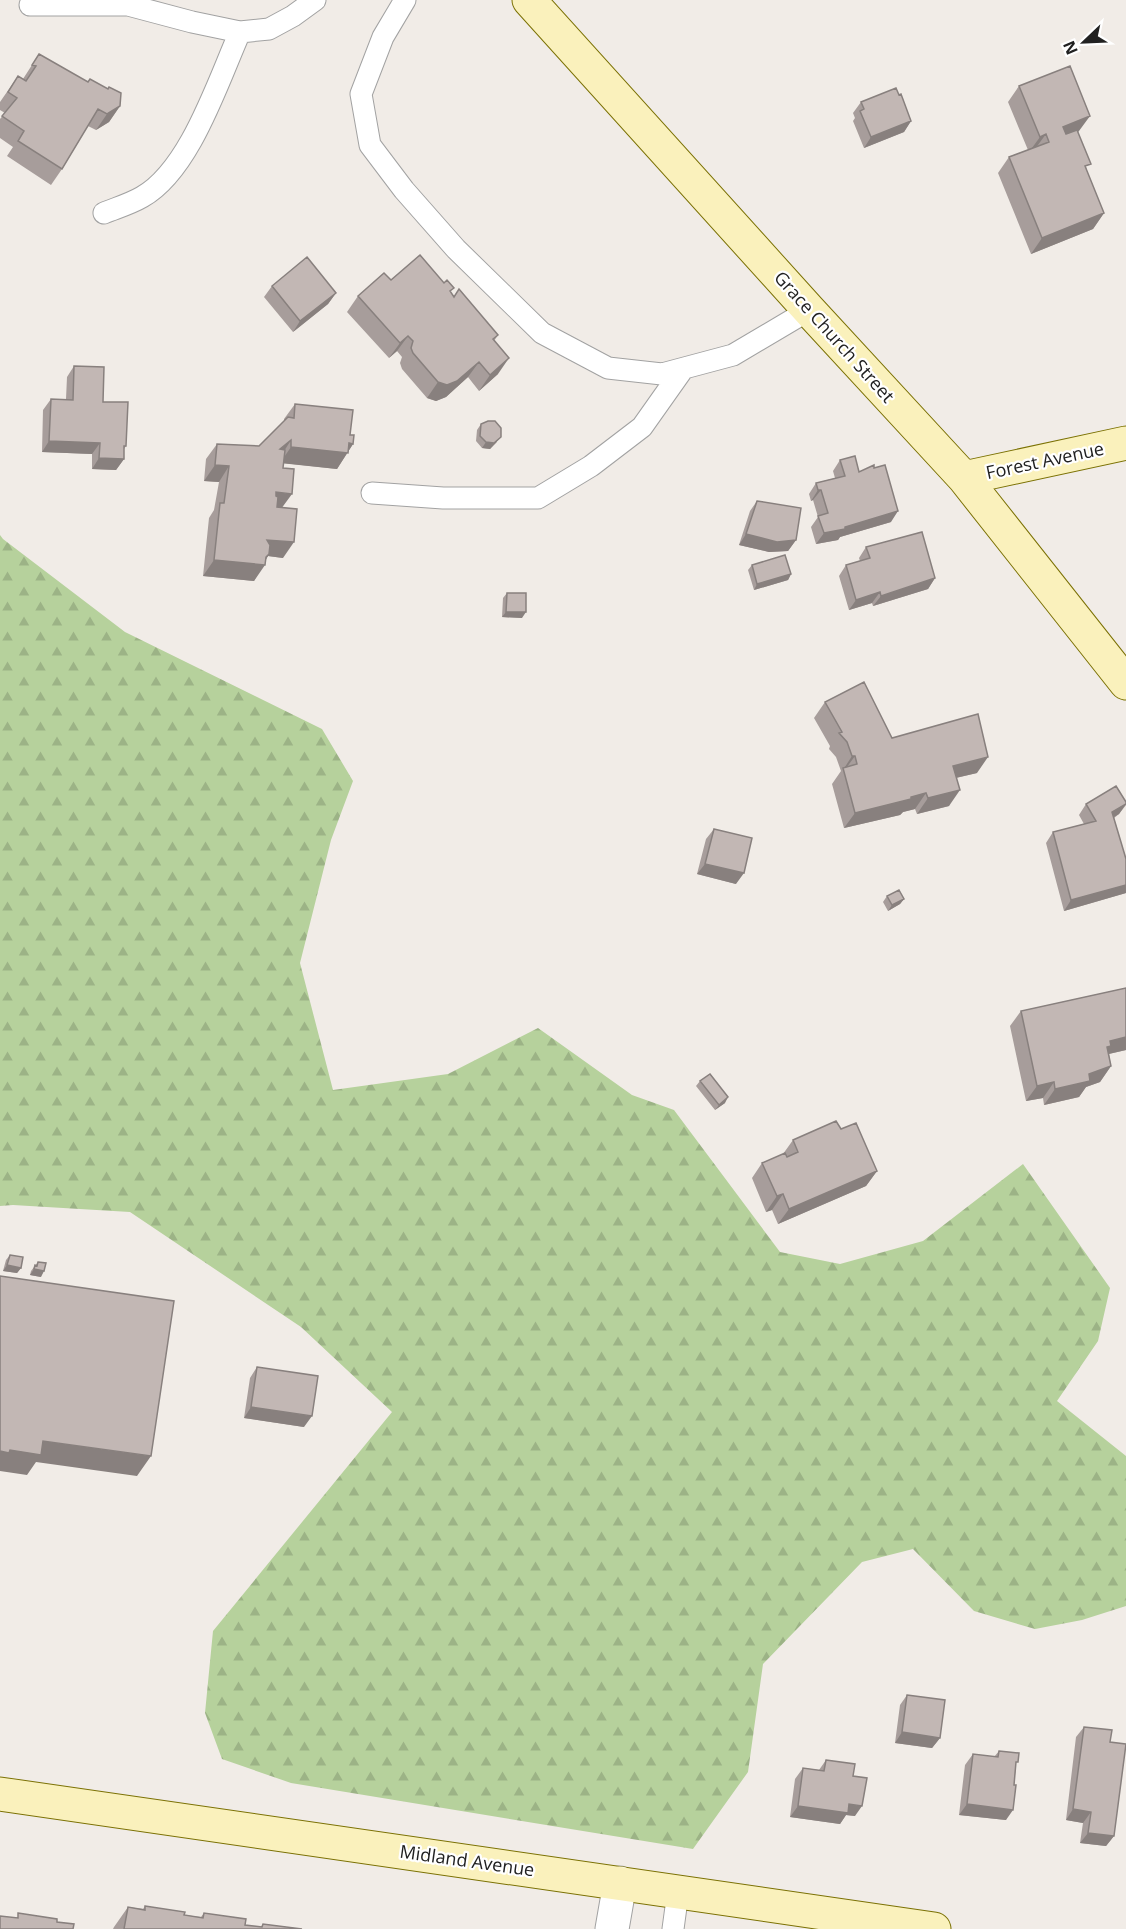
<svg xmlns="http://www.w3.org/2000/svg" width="1126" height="1929" font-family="'Open Sans',sans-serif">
	<defs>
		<pattern id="forest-firs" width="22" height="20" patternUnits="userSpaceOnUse" patternTransform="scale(1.5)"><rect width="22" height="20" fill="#b6d19c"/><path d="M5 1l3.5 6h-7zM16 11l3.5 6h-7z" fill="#9cb386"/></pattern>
	</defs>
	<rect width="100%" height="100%" fill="#f1ece7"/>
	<!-- forest -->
	<path fill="url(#forest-firs)" d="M 0,535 L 3,539 L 125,632 L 322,729 L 353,781 L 331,840 L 300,963 L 333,1090 L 448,1074 L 538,1028 L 632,1095 L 674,1110 L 780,1252 L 840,1264 L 923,1241 L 1023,1164 L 1110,1288 L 1098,1341 L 1057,1401 L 1126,1456 L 1126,1606 L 1082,1620 L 1035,1629 L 974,1611 L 913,1549 L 862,1562 L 763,1664 L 748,1772 L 693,1849 L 291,1783 L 222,1759 L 205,1713 L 213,1631 L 392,1412 L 301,1327 L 130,1212 L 13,1205 L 0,1206 Z"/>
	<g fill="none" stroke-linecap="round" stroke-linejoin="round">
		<!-- lane casing -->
		<g stroke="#a2a2a2" stroke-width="23">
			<path id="lane" d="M 405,0 L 383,37 L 361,94 L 370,145 L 404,190 L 456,249 L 542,333 L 608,368 L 662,374 L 733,355 L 809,310
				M 30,5 L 128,5 L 192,22 L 240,32 L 269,29 L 293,16 L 315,0
				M 104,213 C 116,208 130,204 142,197 C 190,170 218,81 240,32
				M 372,493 L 443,498 L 538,498 L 591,466 L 642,427 L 683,369
				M 673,1929 L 678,1892"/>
		</g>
		<!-- street casing -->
		<g stroke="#a2a2a2" stroke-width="35">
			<path id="street" d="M 612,1929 L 620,1883"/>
		</g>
		<!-- secondary casing -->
		<g stroke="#7b7104" stroke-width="35">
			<path id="secondary" d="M 529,0 L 809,310 L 964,478 L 1126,683
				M 964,478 L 1126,443
				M 0,1794 L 934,1929"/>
		</g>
		<!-- lane -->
		<use href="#lane" stroke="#fff" stroke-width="21"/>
		<!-- street -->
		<use href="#street" stroke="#fff" stroke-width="33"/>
		<!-- secondary -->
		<use href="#secondary" stroke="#faf1bc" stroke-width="33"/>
	</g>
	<!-- wall -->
	<path fill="#a79d9b" d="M 39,54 L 120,106 L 109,122 L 96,130 L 88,126 L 62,169 L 51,185 L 7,156 L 13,147 L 0,138 L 0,119 L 5,113 L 0,110 L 0,102 L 18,76 L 23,79 Z
		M 1019,86 L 1079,131 L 1078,132 L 1087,171 L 1104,213 L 1093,229 L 1031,254 L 998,173 L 1009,157 L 1028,150 L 1008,102 Z
		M 861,102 L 911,121 L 904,132 L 864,148 L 853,121 L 855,118 L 853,113 Z
		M 391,280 L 451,293 L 498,335 L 494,341 L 498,374 L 479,391 L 468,377 L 446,397 L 436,401 L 427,398 L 402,369 L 400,363 L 402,357 L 397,351 L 389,358 L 347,312 L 358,296 Z
		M 272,286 L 336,293 L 328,304 L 293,332 L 264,297 Z
		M 74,366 L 103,402 L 126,446 L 124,449 L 124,459 L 116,470 L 92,469 L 92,454 L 42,452 L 43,410 L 51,399 L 66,399 L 67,377 Z
		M 295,404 L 350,435 L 353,444 L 337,469 L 283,463 L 282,508 L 283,558 L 268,556 L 254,581 L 203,576 L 209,518 L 214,510 L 219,482 L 204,481 L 206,459 L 217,444 L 259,446 L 284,422 L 284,419 Z
		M 481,424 L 497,442 L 490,449 L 482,448 L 476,441 L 477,430 Z
		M 840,460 L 859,472 L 891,522 L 840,537 L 838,540 L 816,544 L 811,527 L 818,517 L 813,500 L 811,501 L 809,494 L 816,483 L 835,478 L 833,471 Z
		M 757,501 L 796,540 L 788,551 L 769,552 L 739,545 L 750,511 Z
		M 866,547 L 935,578 L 928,589 L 873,606 L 872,603 L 849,610 L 839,576 L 846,565 L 860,561 L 859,558 Z
		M 752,565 L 791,574 L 788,580 L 754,590 L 748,570 Z
		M 507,593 L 522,618 L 502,617 L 503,598 Z
		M 825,702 L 892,738 L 977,773 L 956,778 L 949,806 L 917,814 L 915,809 L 903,812 L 900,815 L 844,828 L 832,784 L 841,771 L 836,757 L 829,749 L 830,746 L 814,718 Z
		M 1126,802 L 1126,805 L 1119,814 L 1114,818 L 1126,859 L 1126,893 L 1064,911 L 1046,843 L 1053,832 L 1084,824 L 1079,815 L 1086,804 Z
		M 714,829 L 736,884 L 697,874 L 706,839 Z
		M 887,896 L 904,899 L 900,904 L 888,911 L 883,902 Z
		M 1126,988 L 1126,1050 L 1109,1054 L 1111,1066 L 1100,1082 L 1086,1087 L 1079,1097 L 1044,1105 L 1043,1098 L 1026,1101 L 1010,1026 L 1021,1011 Z
		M 700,1081 L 725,1103 L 715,1110 L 696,1086 Z
		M 841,1129 L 877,1171 L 866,1186 L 778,1224 L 772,1210 L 766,1212 L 752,1178 L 762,1163 L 783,1154 L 793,1140 Z
		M 10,1255 L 21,1268 L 17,1273 L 3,1271 L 6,1260 Z
		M 38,1262 L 41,1277 L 30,1275 L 31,1271 Z
		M 257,1367 L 304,1427 L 244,1418 L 250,1378 Z
		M 907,1695 L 940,1738 L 932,1748 L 895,1743 L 900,1705 Z
		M 1084,1727 L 1114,1836 L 1106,1846 L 1080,1843 L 1083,1823 L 1066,1820 L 1076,1737 Z
		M 999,1751 L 1016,1765 L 1014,1785 L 1006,1820 L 959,1815 L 965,1765 L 973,1754 L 994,1757 Z
		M 826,1760 L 853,1776 L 855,1816 L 846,1815 L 840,1824 L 790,1817 L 795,1779 L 803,1768 L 819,1770 Z
		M 145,1906 L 184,1915 L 201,1917 L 204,1913 L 245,1925 L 261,1927 L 263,1924 L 302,1929 L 113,1929 L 114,1927 L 128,1907 L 143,1909 Z"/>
	<!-- shaded-wall -->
	<path fill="#88807e" d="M 120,106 L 109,122 L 96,130 L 107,114 Z
		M 1090,116 L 1079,131 L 1052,142 L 1063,127 Z
		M 911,121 L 904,132 L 864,148 L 871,137 Z
		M 1046,134 L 1035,149 L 1029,152 L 1040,137 Z
		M 1104,213 L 1093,229 L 1031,254 L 1042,238 Z
		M 336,293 L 328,304 L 293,332 L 300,321 Z
		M 408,336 L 397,351 L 389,358 L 400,343 Z
		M 509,358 L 498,374 L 479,391 L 490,375 Z
		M 479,362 L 468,377 L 446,397 L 436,401 L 427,398 L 438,382 Z
		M 501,437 L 490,449 L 482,448 L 486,442 Z
		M 291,440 L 281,456 L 280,449 Z
		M 49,441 L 100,443 L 92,454 L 42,452 Z
		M 349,443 L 353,444 L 337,469 L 280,463 L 291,447 Z
		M 99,458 L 124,459 L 116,470 L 92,469 Z
		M 215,465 L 229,466 L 219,482 L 204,481 Z
		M 818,490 L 821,490 L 813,500 L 811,501 Z
		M 276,492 L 292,494 L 281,509 L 265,508 Z
		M 898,511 L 891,522 L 840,537 L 838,540 L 816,544 L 824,533 Z
		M 746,534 L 796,540 L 788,551 L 769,552 L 739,545 Z
		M 267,540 L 294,542 L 283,558 L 268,556 L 262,565 L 265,565 L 254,581 L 203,576 L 214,560 Z
		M 791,574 L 788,580 L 754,590 L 757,584 Z
		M 935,578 L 928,589 L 873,606 L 881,596 Z
		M 880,592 L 872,603 L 849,610 L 856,600 Z
		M 506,612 L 526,612 L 522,618 L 502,617 Z
		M 852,756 L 855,756 L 844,771 L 843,770 Z
		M 988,757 L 977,773 L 942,781 L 953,766 Z
		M 960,790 L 949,806 L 917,814 L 928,798 Z
		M 926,793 L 915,809 L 903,812 L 900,815 L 844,828 L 855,813 Z
		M 1126,804 L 1119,814 L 1104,823 L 1112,812 Z
		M 705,864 L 744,873 L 736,884 L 697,874 Z
		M 1126,885 L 1126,893 L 1064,911 L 1071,900 Z
		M 904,899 L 900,904 L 888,911 L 892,905 Z
		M 1126,1037 L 1126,1050 L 1104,1055 L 1110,1041 Z
		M 1111,1066 L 1100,1082 L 1086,1087 L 1079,1097 L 1044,1105 L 1055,1089 L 1089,1074 Z
		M 1054,1082 L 1043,1098 L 1026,1101 L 1037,1086 Z
		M 728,1097 L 725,1103 L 715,1110 L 719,1105 Z
		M 877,1171 L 866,1186 L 778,1224 L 789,1209 Z
		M 783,1194 L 772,1210 L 766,1212 L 777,1196 Z
		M 7,1265 L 21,1268 L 17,1273 L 3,1271 Z
		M 34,1269 L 44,1271 L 41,1277 L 30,1275 Z
		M 251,1407 L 312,1416 L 304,1427 L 244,1418 Z
		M 43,1441 L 151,1456 L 137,1476 L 36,1462 L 27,1475 L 0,1471 L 0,1451 L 10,1450 Z
		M 902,1732 L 940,1738 L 932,1748 L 895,1743 Z
		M 849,1804 L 862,1806 L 855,1816 L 846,1815 L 840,1824 L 790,1817 L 798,1806 Z
		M 967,1804 L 1013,1810 L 1006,1820 L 959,1815 Z
		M 1073,1809 L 1091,1812 L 1083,1823 L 1066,1820 Z
		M 1088,1833 L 1114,1836 L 1106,1846 L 1080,1843 Z"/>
	<!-- building -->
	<path fill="#c2b7b4" stroke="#88807e" stroke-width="1.5" d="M 39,54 L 88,82 L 90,79 L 108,89 L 109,87 L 121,93 L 120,106 L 107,114 L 98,109 L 62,169 L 18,141 L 24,131 L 2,116 L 17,98 L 8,92 L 18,76 L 26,81 L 36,66 L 32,65 Z
		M 1070,66 L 1090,116 L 1063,127 L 1066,134 L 1077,130 L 1091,164 L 1085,166 L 1104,213 L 1042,238 L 1009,157 L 1049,142 L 1046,134 L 1040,137 L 1019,86 Z
		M 896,88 L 899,95 L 901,94 L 911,121 L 871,137 L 860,111 L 864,109 L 861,102 Z
		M 420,255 L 444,283 L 447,280 L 454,288 L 450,291 L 454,297 L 459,289 L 498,335 L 493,339 L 509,358 L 490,375 L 479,362 L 457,381 L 447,385 L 438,382 L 413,353 L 411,348 L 413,341 L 408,336 L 400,343 L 358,296 L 384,273 L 391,280 Z
		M 307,257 L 336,293 L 300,321 L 272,286 Z
		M 74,366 L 104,367 L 103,402 L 128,402 L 126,446 L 124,446 L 124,459 L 99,458 L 100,443 L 49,441 L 51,399 L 73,400 Z
		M 295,404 L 353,410 L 350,435 L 354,435 L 353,444 L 349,443 L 348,453 L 291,447 L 291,440 L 280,449 L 285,450 L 283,468 L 294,469 L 292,494 L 276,492 L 276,496 L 278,497 L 277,507 L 297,509 L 294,542 L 267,540 L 270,545 L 269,554 L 266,557 L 265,565 L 214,560 L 220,503 L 224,503 L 229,466 L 215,465 L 217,444 L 259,446 L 288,417 L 294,418 Z
		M 488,421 L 495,421 L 501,428 L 501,437 L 494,443 L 486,442 L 480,436 L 481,424 Z
		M 855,456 L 859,472 L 874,465 L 874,468 L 885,465 L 898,511 L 845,527 L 845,529 L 824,533 L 818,516 L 828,513 L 821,490 L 818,490 L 816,483 L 845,476 L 840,460 Z
		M 757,501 L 801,508 L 796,540 L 777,542 L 746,534 Z
		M 922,532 L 935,578 L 881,596 L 880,592 L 856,600 L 846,565 L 870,558 L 866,547 Z
		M 785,555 L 791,574 L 757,584 L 752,565 Z
		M 507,593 L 526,593 L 526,612 L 506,612 Z
		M 864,682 L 892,738 L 978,714 L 988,757 L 953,766 L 960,790 L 928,798 L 926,793 L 911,797 L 911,799 L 855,813 L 843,768 L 857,764 L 855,756 L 852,756 L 847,742 L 839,733 L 842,732 L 825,702 Z
		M 1116,786 L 1126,802 L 1126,804 L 1112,812 L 1126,859 L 1126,885 L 1071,900 L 1053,832 L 1096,821 L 1086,804 Z
		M 714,829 L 752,838 L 744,873 L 705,864 Z
		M 899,890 L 904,899 L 892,905 L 887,896 Z
		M 1126,988 L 1126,1037 L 1110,1041 L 1111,1046 L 1107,1047 L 1111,1066 L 1089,1074 L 1090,1081 L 1055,1089 L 1054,1082 L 1037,1086 L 1021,1011 Z
		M 710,1074 L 728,1097 L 719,1105 L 700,1081 Z
		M 836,1121 L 841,1129 L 856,1123 L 877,1171 L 789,1209 L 783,1194 L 777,1196 L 762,1163 L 785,1153 L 787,1157 L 798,1152 L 793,1140 Z
		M 10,1255 L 23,1257 L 21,1268 L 7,1265 Z
		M 38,1262 L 46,1263 L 44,1271 L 34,1269 L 35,1265 L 37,1266 Z
		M 0,1276 L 174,1301 L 151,1456 L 43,1441 L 41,1455 L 10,1450 L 9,1453 L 0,1451 Z
		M 257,1367 L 318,1376 L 312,1416 L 251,1407 Z
		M 907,1695 L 945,1700 L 940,1738 L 902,1732 Z
		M 1084,1727 L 1112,1730 L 1110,1742 L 1126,1744 L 1114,1836 L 1088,1833 L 1091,1812 L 1073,1809 Z
		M 999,1751 L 1019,1753 L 1018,1762 L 1016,1762 L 1014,1785 L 1016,1785 L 1013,1810 L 967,1804 L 973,1754 L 998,1757 Z
		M 826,1760 L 855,1764 L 853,1776 L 867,1778 L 862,1806 L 849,1804 L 848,1813 L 798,1806 L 803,1768 L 824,1771 Z
		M 145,1906 L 185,1912 L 184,1915 L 203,1918 L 204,1913 L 246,1919 L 245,1925 L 262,1927 L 263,1924 L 302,1929 L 124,1929 L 128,1907 L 145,1910 Z
		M 18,1913 L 57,1919 L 57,1922 L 74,1924 L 73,1929 L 0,1929 L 0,1916 L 18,1918 Z"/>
	<g text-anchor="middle" stroke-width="4.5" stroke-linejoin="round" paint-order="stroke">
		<!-- street labels -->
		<g font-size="18" fill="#212121" stroke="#fff">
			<text transform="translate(834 337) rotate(48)" y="6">Grace Church Street</text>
			<text transform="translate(1045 461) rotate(-12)" y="6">Forest Avenue</text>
			<text transform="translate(467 1861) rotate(8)" y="6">Midland Avenue</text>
		</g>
	</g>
	<!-- north arrow -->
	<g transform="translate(1084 42) rotate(247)" stroke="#ffffff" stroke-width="4.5" paint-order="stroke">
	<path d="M0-4.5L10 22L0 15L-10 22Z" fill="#212121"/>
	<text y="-9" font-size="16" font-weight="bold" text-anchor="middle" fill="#212121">N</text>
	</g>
</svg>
